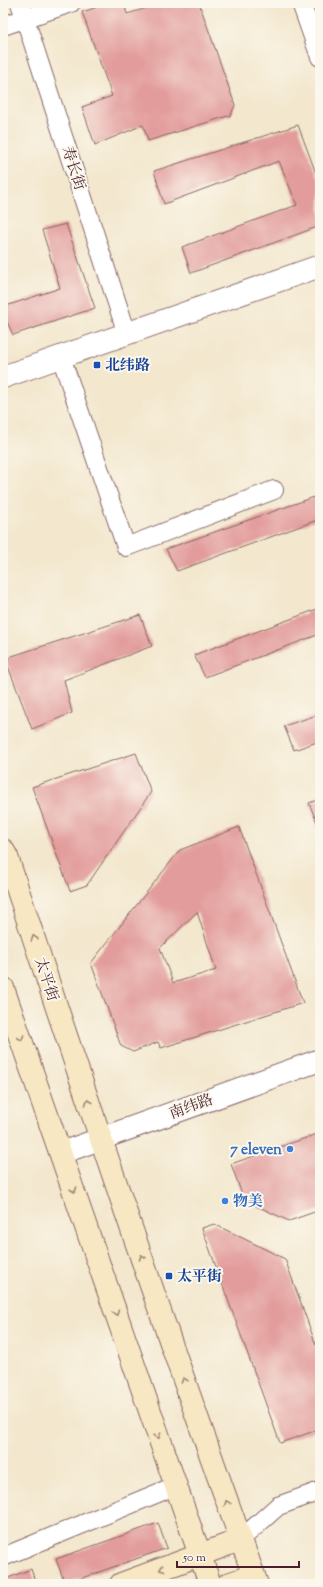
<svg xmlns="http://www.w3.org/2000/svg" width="323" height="1587" font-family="'Sorts Mill Goudy','Noto Serif SC',serif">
	<rect width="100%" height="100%" fill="#fbf7ec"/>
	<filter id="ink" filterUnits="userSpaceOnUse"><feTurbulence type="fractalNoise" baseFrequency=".025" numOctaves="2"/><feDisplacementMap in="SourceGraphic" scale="8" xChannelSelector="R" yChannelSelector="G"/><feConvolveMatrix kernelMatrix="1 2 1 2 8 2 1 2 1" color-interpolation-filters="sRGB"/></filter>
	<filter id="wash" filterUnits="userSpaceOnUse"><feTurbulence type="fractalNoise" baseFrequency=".012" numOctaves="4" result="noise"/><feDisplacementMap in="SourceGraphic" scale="16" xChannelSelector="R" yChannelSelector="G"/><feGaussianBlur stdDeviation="0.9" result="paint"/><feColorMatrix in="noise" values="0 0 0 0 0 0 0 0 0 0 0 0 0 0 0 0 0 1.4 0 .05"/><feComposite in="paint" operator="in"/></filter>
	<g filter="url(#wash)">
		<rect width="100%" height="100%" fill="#f3e7cd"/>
		<g id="blocks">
			<!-- building -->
			<path fill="#e29c9b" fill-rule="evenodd" d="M 111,3 L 124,3 L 127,14 L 164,3 L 199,3 L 235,105 L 231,115 L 148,141 L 143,125 L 95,145 L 82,107 L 112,96 L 82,12 Z
				M 298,125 L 320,184 L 320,226 L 191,273 L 182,247 L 297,205 L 279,161 L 164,204 L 154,171 Z
				M 66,224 L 95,308 L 13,335 L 3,313 L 3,307 L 60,288 L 42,230 Z
				M 320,495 L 320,519 L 177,571 L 166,549 Z
				M 320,608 L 320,634 L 205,677 L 194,655 Z
				M 140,615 L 152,646 L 64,680 L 72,713 L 32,729 L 6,661 L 12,656 Z
				M 320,714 L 320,741 L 294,750 L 284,726 Z
				M 136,753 L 151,792 L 87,885 L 70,891 L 32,787 Z
				M 320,799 L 320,830 L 309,803 Z
				M 239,827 L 303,1003 L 161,1048 L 158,1042 L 133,1052 L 121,1046 L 91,963 L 180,850 ZM 197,912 L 216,970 L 173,983 L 160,948 Z
				M 320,1133 L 320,1210 L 289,1221 L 244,1200 L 231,1164 Z
				M 214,1224 L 285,1259 L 316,1345 L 320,1344 L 320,1429 L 280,1443 L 202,1228 Z
				M 158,1523 L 167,1548 L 65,1584 L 56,1559 Z
				M 31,1569 L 36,1584 L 3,1584 L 3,1580 Z"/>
		</g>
	</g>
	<g filter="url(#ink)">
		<use href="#blocks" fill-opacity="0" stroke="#856564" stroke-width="1"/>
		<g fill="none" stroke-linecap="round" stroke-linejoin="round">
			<!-- minor casing -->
			<g stroke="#856564" stroke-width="20">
				<path id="minor" d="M 20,3 L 127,334
					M 301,3 L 320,57
					M 3,26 L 71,3
					M 61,357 L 126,547 L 274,490
					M 240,1540 L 278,1506 L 320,1491
					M 3,1557 L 175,1486"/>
			</g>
			<!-- tertiary casing -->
			<g stroke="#856564" stroke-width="24">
				<path id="tertiary" d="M 3,377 L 320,266
					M 61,1153 L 320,1060"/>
			</g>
			<!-- secondary casing -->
			<g stroke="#856564" stroke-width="24">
				<path id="secondary" d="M 3,850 L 7,857 C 87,1101 169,1343 257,1584
					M 3,988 L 210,1584
					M 121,1584 L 240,1540
					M 228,1584 L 254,1575"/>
			</g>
			<!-- minor -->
			<use href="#minor" stroke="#fff" stroke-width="18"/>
			<!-- tertiary -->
			<use href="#tertiary" stroke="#fff" stroke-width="22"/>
			<!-- secondary -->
			<use href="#secondary" stroke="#f7e8c3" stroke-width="22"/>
		</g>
		<!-- one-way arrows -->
		<defs><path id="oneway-chevron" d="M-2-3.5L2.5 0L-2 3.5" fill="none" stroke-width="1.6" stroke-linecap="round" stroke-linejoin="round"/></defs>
		<g stroke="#a08477">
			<use href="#oneway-chevron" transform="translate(34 938) rotate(-108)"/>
			<use href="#oneway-chevron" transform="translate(21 1038) rotate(71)"/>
			<use href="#oneway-chevron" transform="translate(88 1102) rotate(-109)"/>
			<use href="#oneway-chevron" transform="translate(74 1190) rotate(71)"/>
			<use href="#oneway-chevron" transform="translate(142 1257) rotate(-109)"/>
			<use href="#oneway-chevron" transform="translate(116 1313) rotate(71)"/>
			<use href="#oneway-chevron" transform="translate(184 1380) rotate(-109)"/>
			<use href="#oneway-chevron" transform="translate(158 1436) rotate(71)"/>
			<use href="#oneway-chevron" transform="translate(227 1503) rotate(-110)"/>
			<use href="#oneway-chevron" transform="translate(162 1569) rotate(159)"/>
		</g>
	</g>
	<!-- markers -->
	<g fill="#1a4fb4" stroke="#fbf7ec" stroke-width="1.5">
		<rect x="93" y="361" width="8" height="8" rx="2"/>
		<rect x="165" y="1272" width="8" height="8" rx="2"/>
	</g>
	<g fill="#3f7fe0" stroke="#fbf7ec" stroke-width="1.5">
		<circle cx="290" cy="1149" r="4"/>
		<circle cx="225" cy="1201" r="4"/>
	</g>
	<g text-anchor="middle" stroke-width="4" stroke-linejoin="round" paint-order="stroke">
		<!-- street labels -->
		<g font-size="15" fill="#4a1f2b" stroke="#fbf7ec">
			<text transform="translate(74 168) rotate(72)" y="5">寿长街</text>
			<text transform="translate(47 979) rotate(72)" y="5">太平街</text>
			<text transform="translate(191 1106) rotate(-20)" y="5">南纬路</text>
		</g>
		<!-- transit labels -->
		<g font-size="15" font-weight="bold" fill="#164399" stroke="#fbf7ec" text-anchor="start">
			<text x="105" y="370">北纬路</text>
			<text x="177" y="1281">太平街</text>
		</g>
		<!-- shop labels -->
		<g font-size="15" font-weight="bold" fill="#366cbe" stroke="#fbf7ec" text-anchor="end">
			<text x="282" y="1154">7 eleven</text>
			<text x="233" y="1206" text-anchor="start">物美</text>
		</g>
	</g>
	<!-- margin -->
	<rect width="323" height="1587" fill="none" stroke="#fbf7ec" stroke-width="16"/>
	<!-- scale -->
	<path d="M177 1561v6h122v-6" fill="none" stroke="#4a1f2b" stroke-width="2"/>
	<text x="183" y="1561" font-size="12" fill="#4a1f2b" stroke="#fbf7ec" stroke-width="3" paint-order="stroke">50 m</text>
</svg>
